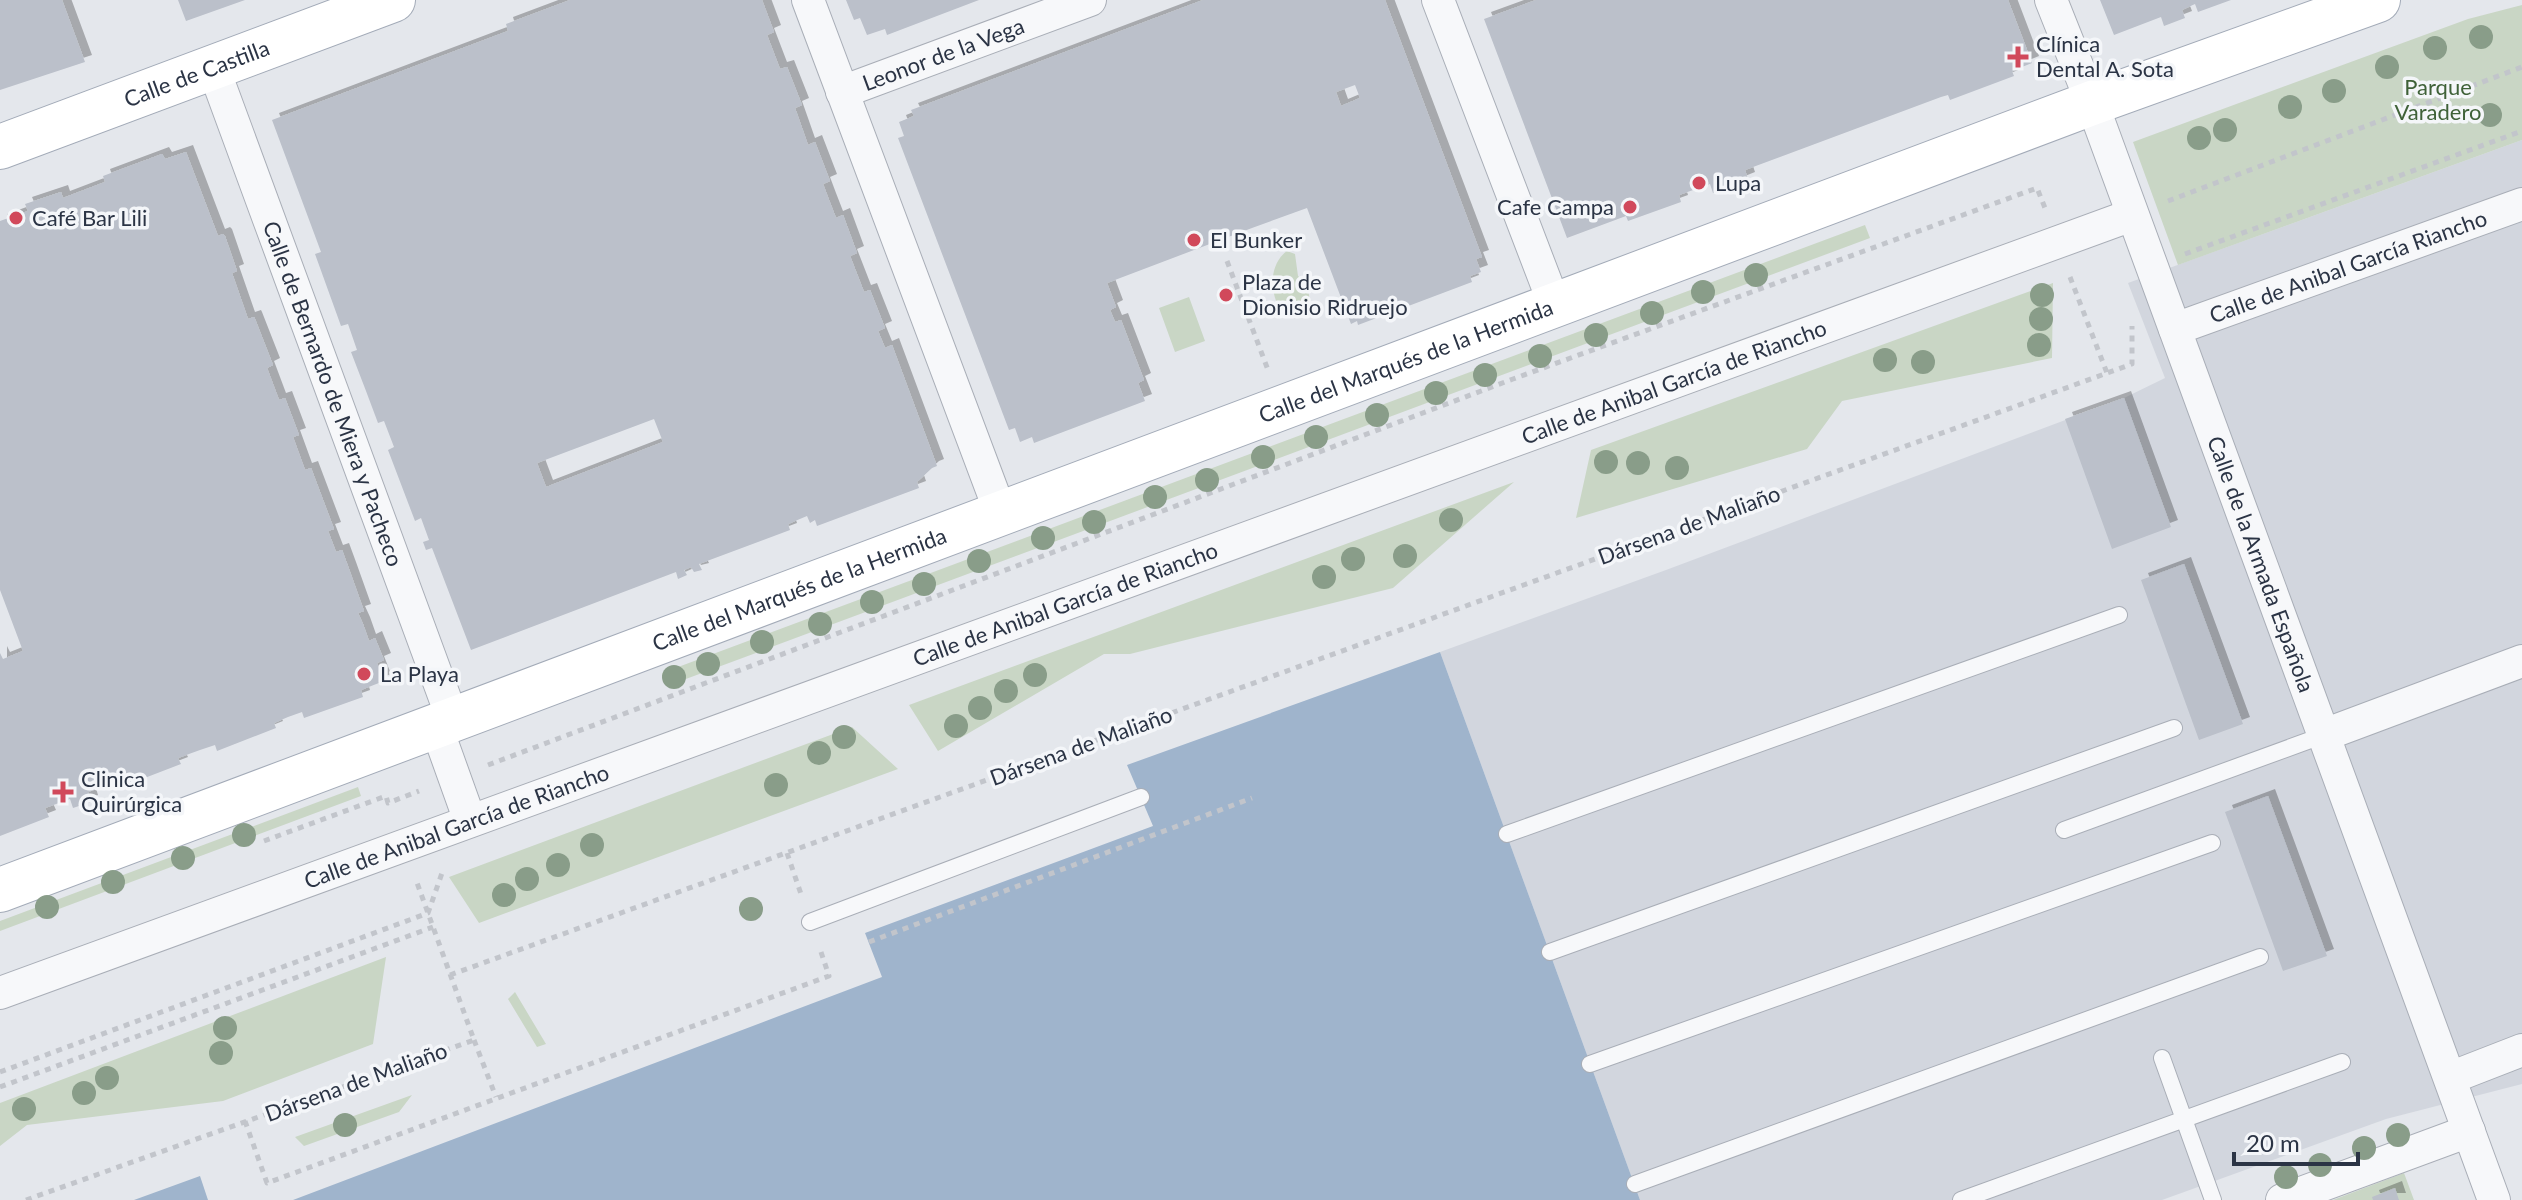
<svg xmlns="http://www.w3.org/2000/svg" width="2522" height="1200" font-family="Lato,sans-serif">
	<defs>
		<filter id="shadow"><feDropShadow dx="7" dy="-7" stdDeviation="0" flood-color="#0004"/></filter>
	</defs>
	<rect width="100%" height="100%" fill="#e4e7ec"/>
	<!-- built -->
	<path fill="#d2d6de" d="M 2522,140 L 2522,1084 L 2386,1119 L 2162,1200 L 1640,1200 L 1440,652 L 1666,570 L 2124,398 L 2165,378 L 2128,283 Z"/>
	<!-- green -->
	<path fill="#c9d6c5" d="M 2522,5 L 2522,140 L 2178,265 L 2133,142 L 2468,19 Z
		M 1865,225 L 1870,238 L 667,686 L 662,673 Z
		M 1287,251 L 1295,254 L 1298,276 C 1312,288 1315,309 1295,315 L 1281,310 C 1269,293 1269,264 1287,251 Z
		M 2053,283 L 2052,358 L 1842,401 L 1807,449 L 1576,518 L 1591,450 Z
		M 1189,297 L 1205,341 L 1175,352 L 1159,308 Z
		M 1514,482 L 1393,588 L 1130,654 L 1104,654 L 938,751 L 909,705 Z
		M 852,727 L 898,769 L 479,923 L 449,877 Z
		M 358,787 L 361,796 L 0,931 L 0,921 Z
		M 386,957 L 373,1044 L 223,1101 L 27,1125 L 0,1146 L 0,1103 Z
		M 515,992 L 546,1044 L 537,1047 L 508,999 Z
		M 412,1095 L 399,1112 L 304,1146 L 295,1137 Z
		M 2404,1173 L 2414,1200 L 2333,1200 Z"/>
	<!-- water -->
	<path fill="#9fb4cc" d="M 1440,652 L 1640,1200 L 293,1200 L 882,977 L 865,933 L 1153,826 L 1127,765 Z
		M 200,1176 L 208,1200 L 134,1200 Z"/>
	<!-- building -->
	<path fill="#bbc0ca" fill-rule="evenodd" filter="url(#shadow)" d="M 0,0 L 62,0 L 85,62 L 0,90 Z
		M 178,0 L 245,0 L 186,21 Z
		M 570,0 L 762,0 L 774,32 L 767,35 L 780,69 L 787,67 L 802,105 L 795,108 L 801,125 L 808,145 L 815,142 L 830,181 L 823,184 L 829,200 L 836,218 L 843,215 L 857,253 L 850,256 L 864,292 L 870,290 L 885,328 L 878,331 L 885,348 L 892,345 L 937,466 L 932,468 L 917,482 L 919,488 L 817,526 L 815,520 L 810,523 L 807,516 L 788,524 L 790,530 L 699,564 L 702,570 L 694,572 L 691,567 L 684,570 L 687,575 L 678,579 L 676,572 L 471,650 L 432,548 L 426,550 L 423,542 L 429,540 L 421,518 L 415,521 L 388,450 L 394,447 L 384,421 L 378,423 L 366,391 L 351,352 L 357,350 L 348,324 L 341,326 L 315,254 L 321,252 L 272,120 L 508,31 L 506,24 ZM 654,419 L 663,442 L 546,487 L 537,463 Z
		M 846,0 L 979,0 L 887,35 L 885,29 L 867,35 L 860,18 L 854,20 Z
		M 1203,0 L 1385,0 L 1482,257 L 1476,259 L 1481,272 L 1470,276 L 1472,282 L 1358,325 L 1357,321 L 1351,324 L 1307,208 L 1252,228 L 1107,283 L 1116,307 L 1110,310 L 1115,322 L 1121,320 L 1144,380 L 1138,383 L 1145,401 L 1034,443 L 1032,437 L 1020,442 L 1015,428 L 1009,430 L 898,138 L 904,136 L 899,122 L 914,116 L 911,110 ZM 1355,85 L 1360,98 L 1341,106 L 1336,92 Z
		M 1536,0 L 2008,0 L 2032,63 L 2012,71 L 2014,76 L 1950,100 L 1948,95 L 1941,97 L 1745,170 L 1748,179 L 1713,193 L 1710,184 L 1679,195 L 1681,202 L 1628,221 L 1626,216 L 1567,238 L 1484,19 Z
		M 2100,0 L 2231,0 L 2198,12 L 2195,4 L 2182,10 L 2185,18 L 2164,26 L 2161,17 L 2114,35 Z
		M 186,152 L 218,236 L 223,234 L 225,236 L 237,271 L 232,273 L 248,319 L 254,317 L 255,319 L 273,365 L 267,368 L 279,400 L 285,398 L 299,435 L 293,437 L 305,470 L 311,468 L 334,529 L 328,531 L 336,552 L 342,550 L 349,569 L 364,611 L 358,613 L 363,624 L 369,641 L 375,638 L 384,660 L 377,663 L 384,681 L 361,690 L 363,697 L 304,718 L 302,712 L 288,717 L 274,723 L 276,728 L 217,751 L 215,745 L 200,750 L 178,758 L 181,764 L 129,784 L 127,778 L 88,792 L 91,802 L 73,808 L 70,799 L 45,808 L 49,817 L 0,836 L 0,653 L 3,659 L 23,651 L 0,590 L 0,221 L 28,211 L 25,204 L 61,192 L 63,198 L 105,182 L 103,176 L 162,154 L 165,159 Z
		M 2124,398 L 2171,527 L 2112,549 L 2065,419 Z
		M 2184,564 L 2243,724 L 2199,740 L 2141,580 Z
		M 2268,796 L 2327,956 L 2283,971 L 2225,812 Z
		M 2395,1188 L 2399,1200 L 2373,1200 L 2372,1197 Z"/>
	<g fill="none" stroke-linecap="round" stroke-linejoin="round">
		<!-- service casing -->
		<g stroke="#a9aeb7" stroke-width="18">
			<path id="service" d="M 2064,830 L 2324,735
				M 1507,834 L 2119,615
				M 810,922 L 1141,797
				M 1550,952 L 2174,728
				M 2162,1058 L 2213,1200
				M 1590,1064 L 2212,843
				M 1635,1184 L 2260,957
				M 1961,1200 L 2342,1062"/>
		</g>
		<!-- minor casing -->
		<g stroke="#a9aeb7" stroke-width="34">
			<g id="minor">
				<path d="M 808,0 L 1001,514"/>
				<path d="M 1438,0 L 1555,306"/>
				<path id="s1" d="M 2051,0 L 2092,103 L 2494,1200"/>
				<path id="s2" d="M 213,67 L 453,720"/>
				<path id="s3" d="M 842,92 L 1090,0"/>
				<path id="s4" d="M 2175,329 L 2522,204"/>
				<path d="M 436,726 L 470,821"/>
				<path d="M 2324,735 L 2522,661"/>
				<path id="s5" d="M 0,993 L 2132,215"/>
				<path d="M 2450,1078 L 2522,1050"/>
				<path d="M 2282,1200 L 2469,1131"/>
			</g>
		</g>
		<!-- primary casing -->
		<g stroke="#a3abb8" stroke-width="46">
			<g id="primary">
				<path id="s6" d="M 0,147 L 393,0"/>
				<path id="s7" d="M 0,890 L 2092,103 L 2378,0"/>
			</g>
		</g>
		<!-- path -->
		<path stroke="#c2c5cb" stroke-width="5" stroke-dasharray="6 6" stroke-linecap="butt" d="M 2168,201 L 2522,67
			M 2185,254 L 2522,131
			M 1227,261 L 1268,370
			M 2070,277 L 2107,373
			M 488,765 L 1513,379 L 2037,188 L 2045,208
			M 264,841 L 386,796 L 388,803 L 419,791
			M 787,853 L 801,894
			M 869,942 L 1252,798
			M 450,975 L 2132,364 L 2132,326
			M 474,1040 L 496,1097
			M 0,1072 L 428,913 L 442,873
			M 0,1087 L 433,927
			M 245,1121 L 267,1183 L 829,976 L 820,949
			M 26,1200 L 474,1040 L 416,880"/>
		<!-- service -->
		<use href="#service" stroke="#f7f8fa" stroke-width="16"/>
		<!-- minor -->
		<use href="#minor" stroke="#f7f8fa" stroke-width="32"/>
		<!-- primary -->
		<use href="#primary" stroke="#fff" stroke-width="44"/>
	</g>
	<!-- trees -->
	<g fill="#899d89">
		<circle cx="2481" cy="37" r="12"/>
		<circle cx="2435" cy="48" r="12"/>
		<circle cx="2387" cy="67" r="12"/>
		<circle cx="2334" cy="91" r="12"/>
		<circle cx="2290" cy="107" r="12"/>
		<circle cx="2490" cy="115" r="12"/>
		<circle cx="2225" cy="130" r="12"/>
		<circle cx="2199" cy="138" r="12"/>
		<circle cx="1756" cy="275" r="12"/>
		<circle cx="1703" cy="292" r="12"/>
		<circle cx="2042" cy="295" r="12"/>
		<circle cx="1652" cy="313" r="12"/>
		<circle cx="2041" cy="319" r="12"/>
		<circle cx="1596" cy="335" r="12"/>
		<circle cx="2039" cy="345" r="12"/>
		<circle cx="1540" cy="356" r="12"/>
		<circle cx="1885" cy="360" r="12"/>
		<circle cx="1923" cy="362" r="12"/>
		<circle cx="1485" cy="375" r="12"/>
		<circle cx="1436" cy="393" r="12"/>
		<circle cx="1377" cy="415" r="12"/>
		<circle cx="1316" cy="437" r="12"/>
		<circle cx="1263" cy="457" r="12"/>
		<circle cx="1606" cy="462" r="12"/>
		<circle cx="1638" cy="463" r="12"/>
		<circle cx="1677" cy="468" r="12"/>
		<circle cx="1207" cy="480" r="12"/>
		<circle cx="1155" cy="497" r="12"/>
		<circle cx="1451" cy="520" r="12"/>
		<circle cx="1094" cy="522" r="12"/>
		<circle cx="1043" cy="538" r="12"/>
		<circle cx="1405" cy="556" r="12"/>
		<circle cx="1353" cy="559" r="12"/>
		<circle cx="979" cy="561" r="12"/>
		<circle cx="1324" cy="577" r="12"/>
		<circle cx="924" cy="584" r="12"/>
		<circle cx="872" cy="602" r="12"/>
		<circle cx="820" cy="624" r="12"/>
		<circle cx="762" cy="642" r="12"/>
		<circle cx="708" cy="664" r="12"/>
		<circle cx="1035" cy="675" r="12"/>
		<circle cx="674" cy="677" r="12"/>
		<circle cx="1006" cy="691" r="12"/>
		<circle cx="980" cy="708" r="12"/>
		<circle cx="956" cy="726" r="12"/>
		<circle cx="844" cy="737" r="12"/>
		<circle cx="819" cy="753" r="12"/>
		<circle cx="776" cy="785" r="12"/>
		<circle cx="244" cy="835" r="12"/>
		<circle cx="592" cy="845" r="12"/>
		<circle cx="183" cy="858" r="12"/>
		<circle cx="558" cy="865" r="12"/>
		<circle cx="527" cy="879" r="12"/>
		<circle cx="113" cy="882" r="12"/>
		<circle cx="504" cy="895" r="12"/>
		<circle cx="47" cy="907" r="12"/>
		<circle cx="751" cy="909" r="12"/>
		<circle cx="225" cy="1028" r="12"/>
		<circle cx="221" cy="1053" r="12"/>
		<circle cx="107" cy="1078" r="12"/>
		<circle cx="84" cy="1093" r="12"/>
		<circle cx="24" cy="1109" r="12"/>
		<circle cx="345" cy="1125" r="12"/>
		<circle cx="2398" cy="1135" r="12"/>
		<circle cx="2364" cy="1148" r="12"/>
		<circle cx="2320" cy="1165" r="12"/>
		<circle cx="2286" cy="1177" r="12"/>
	</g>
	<!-- markers -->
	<g fill="#d1495b" stroke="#f4f6f9" stroke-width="3">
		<path d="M2014 45h8v8h8v8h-8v8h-8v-8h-8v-8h8z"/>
		<circle cx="1699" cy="183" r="8"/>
		<circle cx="1630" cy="207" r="8"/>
		<circle cx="16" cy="218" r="8"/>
		<circle cx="1194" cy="240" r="8"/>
		<circle cx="1226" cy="295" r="8"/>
		<circle cx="364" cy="674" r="8"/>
		<path d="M59 780h8v8h8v8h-8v8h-8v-8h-8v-8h8z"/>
	</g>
	<g text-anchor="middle" stroke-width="7" stroke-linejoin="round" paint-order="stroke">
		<!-- poi labels -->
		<g font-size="22" fill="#2b3445" stroke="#f4f6f9" text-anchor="start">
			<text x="2036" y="52">Clínica<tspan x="2036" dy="25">Dental A. Sota</tspan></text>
			<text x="1715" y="191">Lupa</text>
			<text x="1614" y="215" text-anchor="end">Cafe Campa</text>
			<text x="32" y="226">Café Bar Lili</text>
			<text x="1210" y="248">El Bunker</text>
			<text x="1242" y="290">Plaza de<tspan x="1242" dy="25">Dionisio Ridruejo</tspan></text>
			<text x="380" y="682">La Playa</text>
			<text x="81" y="787">Clinica<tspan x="81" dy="25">Quirúrgica</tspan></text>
		</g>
		<!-- street labels -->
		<g font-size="22" fill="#2b3445" stroke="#f4f6f9">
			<text dy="8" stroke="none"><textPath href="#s3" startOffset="108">Leonor de la Vega</textPath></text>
			<text dy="8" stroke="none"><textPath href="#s6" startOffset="210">Calle de Castilla</textPath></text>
			<text dy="8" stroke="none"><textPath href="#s4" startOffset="184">Calle de Anibal García Riancho</textPath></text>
			<text dy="8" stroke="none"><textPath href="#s7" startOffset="1502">Calle del Marqués de la Hermida</textPath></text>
			<text dy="8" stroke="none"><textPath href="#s5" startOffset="1782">Calle de Anibal García de Riancho</textPath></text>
			<text dy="8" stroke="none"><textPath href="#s2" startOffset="348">Calle de Bernardo de Miera y Pacheco</textPath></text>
			<text transform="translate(1689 525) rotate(-20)" y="8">Dársena de Maliaño</text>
			<text dy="8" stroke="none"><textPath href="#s1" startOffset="602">Calle de la Armada Española</textPath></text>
			<text dy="8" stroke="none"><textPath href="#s7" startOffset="854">Calle del Marqués de la Hermida</textPath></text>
			<text dy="8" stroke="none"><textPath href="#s5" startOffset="1134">Calle de Anibal García de Riancho</textPath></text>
			<text transform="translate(1081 746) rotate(-20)" y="8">Dársena de Maliaño</text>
			<text dy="8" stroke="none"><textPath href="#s5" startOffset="486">Calle de Anibal García de Riancho</textPath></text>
			<text transform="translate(356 1082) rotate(-20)" y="8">Dársena de Maliaño</text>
		</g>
		<!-- park labels -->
		<g font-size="22" fill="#3f6138" stroke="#f4f6f9">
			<text x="2438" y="95">Parque<tspan x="2438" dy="25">Varadero</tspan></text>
		</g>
	</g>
	<!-- scale -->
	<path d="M2234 1152v12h124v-12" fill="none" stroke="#2b3445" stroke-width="4"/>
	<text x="2246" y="1152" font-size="24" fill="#2b3445" stroke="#f4f6f9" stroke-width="6" paint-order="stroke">20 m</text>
</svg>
